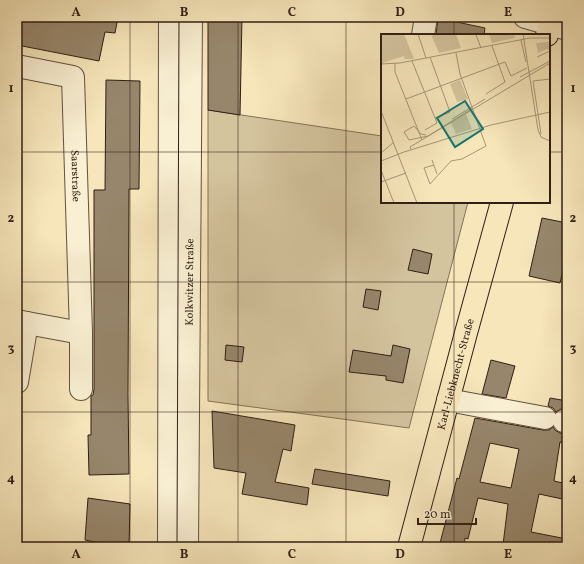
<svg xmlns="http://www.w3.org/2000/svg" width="584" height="564" font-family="Vollkorn,serif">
	<rect width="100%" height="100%" fill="#f6e6ba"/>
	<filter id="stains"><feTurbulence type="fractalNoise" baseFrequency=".005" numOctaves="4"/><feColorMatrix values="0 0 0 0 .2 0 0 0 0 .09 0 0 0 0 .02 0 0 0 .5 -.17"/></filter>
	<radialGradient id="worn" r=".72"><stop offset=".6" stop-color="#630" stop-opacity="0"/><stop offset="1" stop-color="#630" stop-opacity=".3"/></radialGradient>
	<!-- green -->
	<path fill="#d4c49e" stroke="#82725a" d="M 208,110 L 382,136 L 382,202 L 468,202 L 409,428 L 208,401 Z"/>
	<!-- building -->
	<path fill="#97866b" stroke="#301f16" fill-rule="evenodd" d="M 17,17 L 118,17 L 115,33 L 105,32 L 99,61 L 17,45 Z
		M 208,17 L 242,17 L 240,115 L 208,110 Z
		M 438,18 L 485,28 L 484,35 L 436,35 Z
		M 106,80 L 140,81 L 139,189 L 129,189 L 128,395 L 129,474 L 89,475 L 88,435 L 91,435 L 91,396 L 93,395 L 94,389 L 94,190 L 105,190 Z
		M 542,218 L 567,223 L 567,254 L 560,283 L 529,276 Z
		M 413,249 L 432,254 L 428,274 L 408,270 Z
		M 366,289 L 381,291 L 378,310 L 363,307 Z
		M 226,345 L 244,347 L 242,362 L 225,360 Z
		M 393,345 L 410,349 L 403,383 L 386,380 L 386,376 L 349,372 L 353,350 L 391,356 Z
		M 491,360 L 515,366 L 506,398 L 482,394 Z
		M 550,398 L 567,401 L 567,409 L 561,409 L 556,412 L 553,408 L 548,406 Z
		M 212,411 L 295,425 L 291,451 L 283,449 L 275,482 L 309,488 L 307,505 L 242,494 L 246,473 L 214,468 Z
		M 475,418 L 543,430 L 549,430 L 553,427 L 555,430 L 560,433 L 567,434 L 567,443 L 560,442 L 554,481 L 567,484 L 567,500 L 539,494 L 531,532 L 567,539 L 567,547 L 511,547 L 503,545 L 508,504 L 478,498 L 468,539 L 465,538 L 464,547 L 439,547 L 457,478 L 459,479 ZM 490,443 L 519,449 L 511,488 L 480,482 Z
		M 315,469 L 390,481 L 388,496 L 312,484 Z
		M 88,498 L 130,504 L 129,547 L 121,547 L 85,540 Z"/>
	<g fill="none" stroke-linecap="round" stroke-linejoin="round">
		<!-- minor casing -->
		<g stroke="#62513f" stroke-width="24">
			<g id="minor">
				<path d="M 525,17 L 567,29"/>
				<path d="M 423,35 L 426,17"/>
				<path id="s1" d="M 17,66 L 73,77 L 81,333 L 81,389"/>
				<path d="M 17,321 L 27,323 L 17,382"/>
				<path d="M 27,323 L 81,333"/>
				<path d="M 448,400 L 545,418"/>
				<path d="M 564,421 L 567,422"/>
				<path d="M 169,547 L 170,17"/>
				<path id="s2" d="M 187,547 L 191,17"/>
			</g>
		</g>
		<!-- major casing -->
		<g stroke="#301f16" stroke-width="24">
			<g id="major">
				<path d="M 547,35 L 552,17"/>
				<path id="s3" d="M 409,547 L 466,333 L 502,202"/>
			</g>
		</g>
		<!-- minor -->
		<use href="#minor" stroke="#f9efd2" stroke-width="22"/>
		<!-- major -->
		<use href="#major" stroke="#f6e6ba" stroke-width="22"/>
		<!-- tram -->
		<path stroke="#301f16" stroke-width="1" d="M 177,547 L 179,17"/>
	</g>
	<!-- grid -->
	<path fill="none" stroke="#301f16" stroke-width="1" stroke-opacity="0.55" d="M 130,17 L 130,547M 238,17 L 238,547M 346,17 L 346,547M 454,17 L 454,35M 17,152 L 382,152M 549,152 L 567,152M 454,202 L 454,547M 17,282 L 567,282M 17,412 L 567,412"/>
	<g text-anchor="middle" stroke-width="3" stroke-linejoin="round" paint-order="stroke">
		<!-- street labels -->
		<g font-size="11" fill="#301f16" stroke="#f9efd2">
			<text dy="4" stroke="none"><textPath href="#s1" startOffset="156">Saarstraße</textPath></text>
			<text dy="4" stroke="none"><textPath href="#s2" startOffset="265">Kolkwitzer Straße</textPath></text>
			<text dy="4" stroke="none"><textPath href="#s3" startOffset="179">Karl-Liebknecht-Straße</textPath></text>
		</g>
	</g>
	<!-- overview -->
	<g transform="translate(381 34)">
		<rect width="169" height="169" fill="#f6e6ba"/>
		<path d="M 0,0 L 23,0 L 33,25 L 24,25 L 23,22 L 1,29 ZM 50,0 L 75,0 L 80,14 L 58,19 ZM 108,0 L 133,0 L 134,4 L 111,9 ZM 169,8 L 169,16 L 166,15 L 157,19 L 155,9 ZM 79,46 L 87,65 L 76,68 L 69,50 ZM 85,80 L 91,95 L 75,100 L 70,89 Z" fill="#d4c49e"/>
		<path fill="none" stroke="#a79678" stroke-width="1" d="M 37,0 L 45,24M 142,0 L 157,96 L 160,103 L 169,107M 95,1 L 100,14M 140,6 L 145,28M 49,23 L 69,78 L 54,84M 156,23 L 169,17M 31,27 L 56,89 L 44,96M 14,29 L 14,38 L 41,106M 0,30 L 19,29 L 149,4 L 169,4M 139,43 L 169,27M 105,60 L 124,48 L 111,12M 25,65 L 124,28 L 130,42 L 146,34M 0,77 L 36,169M 71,85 L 104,65M 160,100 L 152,47 L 169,45M 45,101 L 40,100 L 33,92 L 23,98 L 28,106 L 47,102 L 92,74M 30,115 L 29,113 L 169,29M 0,119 L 13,108M 51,126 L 56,140M 0,127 L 23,118 L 110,91 L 169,78M 53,131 L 43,134 L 49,150 L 70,127 L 81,125 L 105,112 L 79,40 L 75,19M 0,136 L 13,169M 0,148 L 25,139"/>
		<path fill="#0f766e" fill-opacity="0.15" stroke="#0f766e" stroke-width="2" d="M 84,67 L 102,95 L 74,113 L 56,84 Z"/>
		<rect width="169" height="169" fill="none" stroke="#301f16" stroke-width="2"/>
	</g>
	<!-- margin -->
	<rect width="584" height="564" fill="none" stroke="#f6e6ba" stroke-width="44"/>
	<!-- scale -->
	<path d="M418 518v6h58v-6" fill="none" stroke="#301f16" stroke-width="2"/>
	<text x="424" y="518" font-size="12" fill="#301f16" stroke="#f9efd2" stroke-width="3" paint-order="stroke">20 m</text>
	<rect x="22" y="22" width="540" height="520" fill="none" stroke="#301f16" stroke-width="1.5"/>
	<g font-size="13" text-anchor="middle" font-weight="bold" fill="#301f16">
		<text x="76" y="16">A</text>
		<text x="184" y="16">B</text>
		<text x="292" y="16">C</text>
		<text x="400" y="16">D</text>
		<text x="508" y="16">E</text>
		<text x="11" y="92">1</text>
		<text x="573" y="92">1</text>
		<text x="11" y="222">2</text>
		<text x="573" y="222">2</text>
		<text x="11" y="352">3</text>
		<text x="573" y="352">3</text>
		<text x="11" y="482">4</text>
		<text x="573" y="482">4</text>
		<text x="76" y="558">A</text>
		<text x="184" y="558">B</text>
		<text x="292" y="558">C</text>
		<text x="400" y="558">D</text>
		<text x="508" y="558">E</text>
	</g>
	<rect width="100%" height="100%" filter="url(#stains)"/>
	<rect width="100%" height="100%" fill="url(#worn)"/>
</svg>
